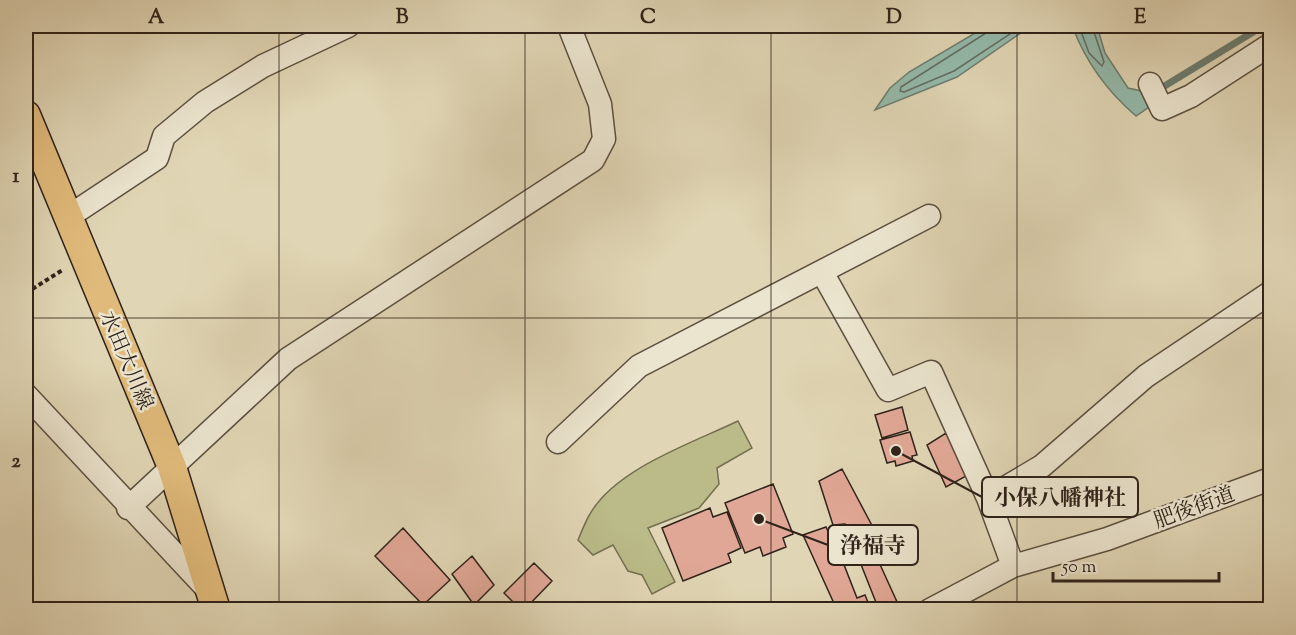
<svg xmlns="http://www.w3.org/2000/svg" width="1296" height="635" font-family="'Sorts Mill Goudy','Noto Serif JP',serif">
	<rect width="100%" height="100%" fill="#e0d5b4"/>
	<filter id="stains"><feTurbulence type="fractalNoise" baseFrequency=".00333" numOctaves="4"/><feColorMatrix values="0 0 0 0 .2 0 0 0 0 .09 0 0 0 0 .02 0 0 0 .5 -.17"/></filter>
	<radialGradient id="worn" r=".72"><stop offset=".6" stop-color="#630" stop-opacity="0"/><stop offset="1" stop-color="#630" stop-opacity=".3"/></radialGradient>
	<!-- green -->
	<path fill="#babb88" stroke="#756f51" stroke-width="1.5" d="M 738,421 L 752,448 L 717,468 L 719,484 L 699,508 L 648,528 L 675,582 L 652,594 L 642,575 L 628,571 L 613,545 L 593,555 L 578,540 C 582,531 585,522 590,514 C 615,469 692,443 738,421 Z"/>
	<!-- water -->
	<path fill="#94b9aa" stroke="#6c7d70" stroke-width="1.5" d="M 987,26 L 1031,26 L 957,77 L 875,110 L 890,88 L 909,72 Z
		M 1069,26 L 1097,26 L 1105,53 L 1128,88 L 1146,92 L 1152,105 L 1136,116 C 1108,92 1086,62 1073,28 Z"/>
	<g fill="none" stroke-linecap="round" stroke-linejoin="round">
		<!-- shore -->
		<path stroke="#626e62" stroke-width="1.5" d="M 989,26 L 986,33 L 901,87 L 900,91 L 904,92 L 954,71 L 1022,26
			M 1079,26 L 1089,53 L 1102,66 L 1104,62 L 1092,26"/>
		<!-- stream -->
		<path stroke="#6c7d70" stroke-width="7" d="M 1158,90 L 1263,26"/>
	</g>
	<!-- building -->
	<path fill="#e1a796" stroke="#30231a" stroke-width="1.5" d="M 902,407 L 908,430 L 882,438 L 875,415 Z
		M 910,432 L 917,455 L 912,456 L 913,461 L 896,466 L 895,461 L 887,463 L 880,440 Z
		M 946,433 L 968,475 L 946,487 L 927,445 Z
		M 842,469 L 876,533 L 867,536 L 898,604 L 889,610 L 879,610 L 845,524 L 833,525 L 819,481 Z
		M 773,484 L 793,534 L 783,538 L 786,547 L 763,556 L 760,547 L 745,553 L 725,503 Z
		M 710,508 L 713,517 L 727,512 L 741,548 L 728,554 L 731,562 L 683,581 L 662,528 Z
		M 826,527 L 834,544 L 846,539 L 850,552 L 841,557 L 857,598 L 865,595 L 871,610 L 837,610 L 803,535 Z
		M 403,528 L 450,580 L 423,605 L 375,556 Z
		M 472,556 L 494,585 L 474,605 L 452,574 Z
		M 534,563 L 552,581 L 524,610 L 521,610 L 504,593 Z"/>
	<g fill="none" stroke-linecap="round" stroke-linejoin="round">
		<!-- minor casing -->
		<g stroke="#5c5040" stroke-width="25">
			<path id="minor" d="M 1150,84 L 1162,109 L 1191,96 L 1270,45
				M 66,213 L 80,209 L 157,158 L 164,136 L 205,102 L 263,66 L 348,26
				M 822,272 L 888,390 L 931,372 L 988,498 L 1013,566
				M 26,395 L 211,593
				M 558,442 L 639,366 L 929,216
				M 988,498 L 1042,466 L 1146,376 L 1270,293
				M 128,508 L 288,359 L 593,160 L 604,139 L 600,104 L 569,26
				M 930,610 L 1013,566 L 1107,539 L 1270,479"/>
		</g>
		<!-- major casing -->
		<g stroke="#30231a" stroke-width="31">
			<path id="major" d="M 26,115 L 172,467 L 216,610"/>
		</g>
		<!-- path -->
		<path stroke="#30231a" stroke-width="4" stroke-dasharray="4.5 3" stroke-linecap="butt" d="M 26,293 L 64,269"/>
		<!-- minor -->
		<use href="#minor" stroke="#ebe4ce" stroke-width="22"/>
		<!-- major -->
		<use href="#major" stroke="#e0ba7a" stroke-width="28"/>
	</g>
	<!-- grid -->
	<path fill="none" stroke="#30231a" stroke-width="1.5" stroke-opacity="0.55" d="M 279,26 L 279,610M 525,26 L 525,610M 771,26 L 771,610M 1017,26 L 1017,610M 26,318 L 1270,318"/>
	<g text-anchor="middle" stroke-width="5" stroke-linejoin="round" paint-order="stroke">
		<!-- street labels -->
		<g font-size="21" fill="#30231a" stroke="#ebe4ce">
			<text transform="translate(127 360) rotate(67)" y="7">水田大川線</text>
			<text transform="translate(1194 507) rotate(-20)" y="7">肥後街道</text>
		</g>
	</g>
	<!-- callouts -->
	<path fill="none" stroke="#30231a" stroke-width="2" d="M896 451L982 497M759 519L828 545"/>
	<g fill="#30231a" stroke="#ebe4ce" stroke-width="2">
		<circle cx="896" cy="451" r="6"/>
		<circle cx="759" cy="519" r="6"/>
	</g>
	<g fill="#ebe4ce" stroke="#30231a" stroke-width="2">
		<rect x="982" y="477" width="156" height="40" rx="6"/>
		<rect x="828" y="525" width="90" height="40" rx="6"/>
	</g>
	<g font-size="22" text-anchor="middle" font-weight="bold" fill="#30231a">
		<text x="1060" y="505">小保八幡神社</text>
		<text x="873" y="553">浄福寺</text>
	</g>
	<!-- margin -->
	<rect width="1296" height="635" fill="none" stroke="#e0d5b4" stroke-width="66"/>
	<!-- scale -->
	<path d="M1053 572v9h166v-9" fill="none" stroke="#30231a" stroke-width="3"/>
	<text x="1062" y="572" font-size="18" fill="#30231a" stroke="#ebe4ce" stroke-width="4.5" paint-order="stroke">50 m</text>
	<rect x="33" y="33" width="1230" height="569" fill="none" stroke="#30231a" stroke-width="2"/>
	<g font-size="20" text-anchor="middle" font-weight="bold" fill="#30231a">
		<text x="156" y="23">A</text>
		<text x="402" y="23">B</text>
		<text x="648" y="23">C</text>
		<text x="894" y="23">D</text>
		<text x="1140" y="23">E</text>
		<text x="16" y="182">1</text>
		<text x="16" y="467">2</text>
	</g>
	<rect width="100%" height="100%" filter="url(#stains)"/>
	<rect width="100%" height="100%" fill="url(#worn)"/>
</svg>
